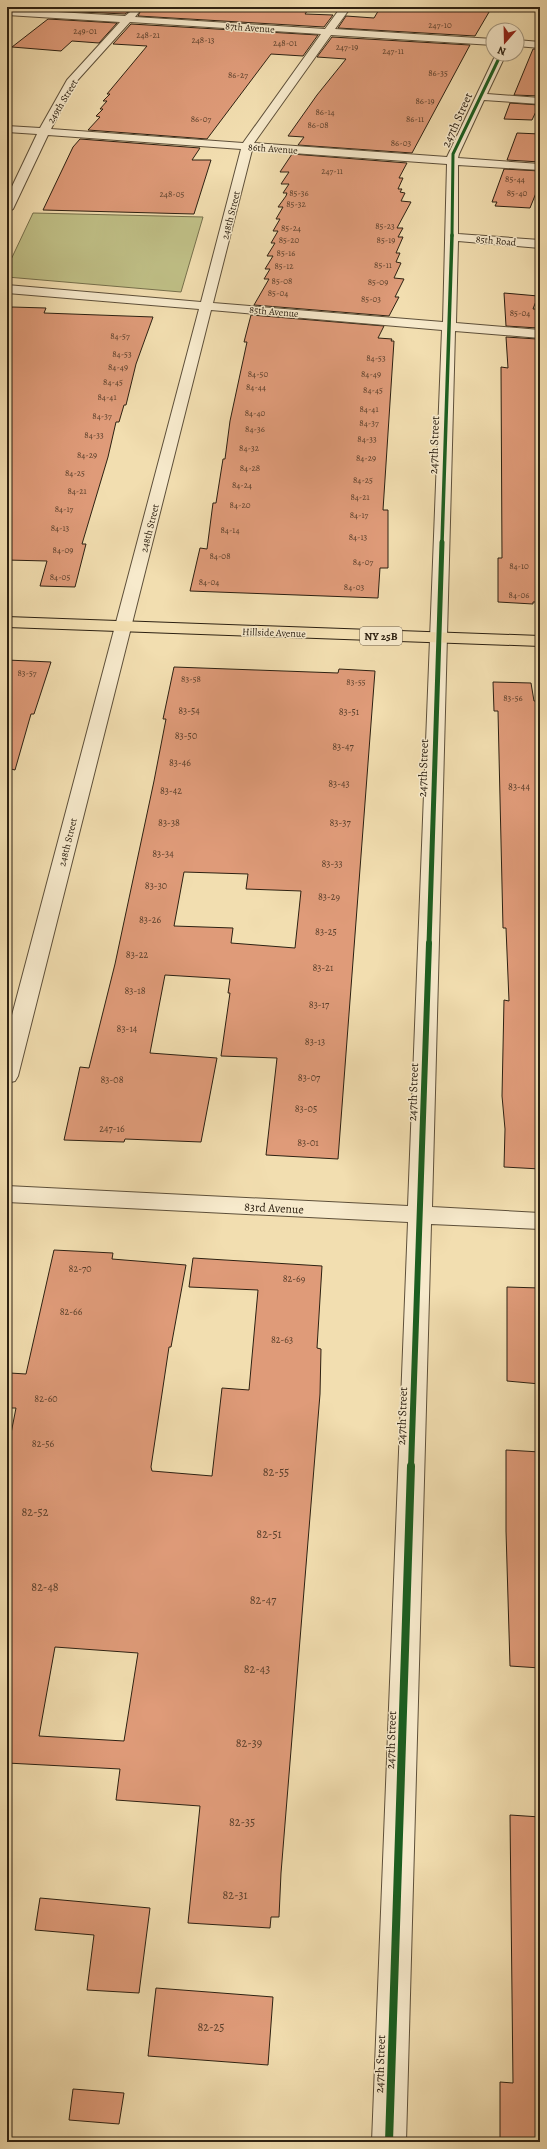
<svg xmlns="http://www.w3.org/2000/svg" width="547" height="2149" font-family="Alegreya,serif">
	<rect width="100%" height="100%" fill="#f2deb0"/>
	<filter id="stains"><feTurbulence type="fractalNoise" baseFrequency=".005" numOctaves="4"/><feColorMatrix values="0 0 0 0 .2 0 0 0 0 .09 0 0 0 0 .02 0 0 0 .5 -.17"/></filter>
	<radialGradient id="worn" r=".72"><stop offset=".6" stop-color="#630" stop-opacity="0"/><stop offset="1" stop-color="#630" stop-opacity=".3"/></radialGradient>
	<!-- green -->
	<path fill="#c0c087" stroke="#76704c" d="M 33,213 L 203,217 L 181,292 L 7,277 L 7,268 Z"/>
	<!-- building -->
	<path fill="#df9b79" stroke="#2d2112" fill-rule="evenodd" d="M 63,7 L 199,7 L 267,11 L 270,7 L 310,7 L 305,14 L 333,15 L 324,27 L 138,16 L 140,12 L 134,8 L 125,14 L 59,11 Z
		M 418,7 L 492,7 L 475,36 L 338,28 L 346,16 L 374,18 L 380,8 L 418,10 Z
		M 48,19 L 117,23 L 99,43 L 72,41 L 61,51 L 12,47 Z
		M 131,24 L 318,35 L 303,56 L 271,54 L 207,139 L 88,130 L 100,117 L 96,116 L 103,109 L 100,109 L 107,101 L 103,101 L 110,94 L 107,94 L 147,46 L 113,44 Z
		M 332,37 L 470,45 L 412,153 L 298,145 L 304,137 L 288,136 L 317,95 L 346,59 L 317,57 Z
		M 533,49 L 540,49 L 540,96 L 514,95 Z
		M 510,103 L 539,105 L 532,120 L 504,119 Z
		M 517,133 L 540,134 L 540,162 L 507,160 Z
		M 80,139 L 200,148 L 192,160 L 211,160 L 194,214 L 43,210 L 73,147 Z
		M 292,154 L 407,163 L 399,178 L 403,178 L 398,189 L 402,189 L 400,192 L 405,193 L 401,201 L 411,202 L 397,228 L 403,228 L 398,237 L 403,237 L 396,253 L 400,253 L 396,262 L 401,263 L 394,278 L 404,279 L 395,297 L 399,297 L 389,316 L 254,305 L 269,279 L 264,279 L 270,269 L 265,269 L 273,256 L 267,256 L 275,243 L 271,243 L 278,231 L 273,231 L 280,219 L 276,219 L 283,207 L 278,207 L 286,196 L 287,193 L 283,193 L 289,184 L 281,184 L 289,172 L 280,172 Z
		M 504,169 L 540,171 L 540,183 L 530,208 L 495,206 L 497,202 L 492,202 Z
		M 504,293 L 538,296 L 533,309 L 538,309 L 538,328 L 506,326 Z
		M 12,307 L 46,308 L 44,313 L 153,317 L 136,364 L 126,405 L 124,405 L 119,422 L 116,422 L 108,457 L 82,544 L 86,544 L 75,587 L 40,586 L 47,561 L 7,560 L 7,320 Z
		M 251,315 L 384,326 L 378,338 L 392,339 L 391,341 L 394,341 L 383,510 L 388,510 L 388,568 L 380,568 L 378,598 L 190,591 L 200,548 L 207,549 L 213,503 L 216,503 L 223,459 L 225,459 L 230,421 L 247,342 L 244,342 Z
		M 506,337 L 537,339 L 537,366 L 540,366 L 540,602 L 533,602 L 533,604 L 498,602 L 498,558 L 502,558 L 501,367 L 508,368 Z
		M 7,660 L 51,662 L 34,714 L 31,714 L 15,770 L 7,768 Z
		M 174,667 L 338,673 L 339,669 L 375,671 L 338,1159 L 266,1155 L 277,1058 L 221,1056 L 230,993 L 228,993 L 230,979 L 165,975 L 150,1053 L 217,1058 L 201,1142 L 125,1139 L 124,1142 L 64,1140 L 80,1067 L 89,1068 L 115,964 L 154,781 L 166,719 L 163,719 ZM 184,872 L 248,874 L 246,889 L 301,891 L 295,948 L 231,943 L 233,928 L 174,926 Z
		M 493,682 L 531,683 L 534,701 L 540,701 L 540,1169 L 504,1167 L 505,1129 L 502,1096 L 504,1000 L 509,1001 L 506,928 L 503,928 L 498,711 L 494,711 Z
		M 54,1250 L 113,1253 L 112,1259 L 186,1265 L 171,1347 L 169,1347 L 151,1467 L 152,1471 L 212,1476 L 222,1388 L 249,1390 L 258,1290 L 189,1287 L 193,1258 L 322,1266 L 317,1348 L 321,1349 L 320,1394 L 281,1873 L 279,1917 L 271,1917 L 270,1928 L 188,1923 L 200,1806 L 116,1800 L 120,1769 L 7,1763 L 7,1454 L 16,1408 L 7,1408 L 7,1388 L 10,1373 L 26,1374 ZM 55,1647 L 138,1653 L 124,1741 L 39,1736 Z
		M 507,1287 L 540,1288 L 540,1384 L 507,1381 Z
		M 506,1450 L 540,1452 L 540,1668 L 510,1666 L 506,1531 Z
		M 510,1815 L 540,1817 L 540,2142 L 500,2142 L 500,2082 L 513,2083 Z
		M 40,1898 L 150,1908 L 139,1993 L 87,1990 L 94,1935 L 35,1930 Z
		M 156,1988 L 273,1997 L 268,2065 L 148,2056 Z
		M 73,2089 L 124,2093 L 119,2124 L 69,2120 Z"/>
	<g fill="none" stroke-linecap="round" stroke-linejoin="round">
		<!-- minor casing -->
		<g stroke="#5e503a" stroke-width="2">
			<path id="minor" d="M 341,7 L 351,7 L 335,29 L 493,39 L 493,45 L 331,35 L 254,143 L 447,157 L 496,54 L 506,54 L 487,94 L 540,98 L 540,104 L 484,100 L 459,154 L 458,158 L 540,164 L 540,170 L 458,165 L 458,234 L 540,240 L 540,248 L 458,241 L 456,323 L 540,330 L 540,338 L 455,331 L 432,1207 L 540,1213 L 540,1229 L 431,1224 L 406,2142 L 372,2142 L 408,1222 L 7,1202 L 7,1186 L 408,1206 L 442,330 L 211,310 L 18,1076 L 15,1081 L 7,1083 L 7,1034 L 199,309 L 7,293 L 7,285 L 201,302 L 241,149 L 48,135 L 13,209 L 7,213 L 7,197 L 37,134 L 7,132 L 7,126 L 40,128 L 67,80 L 120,22 L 7,15 L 7,9 L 125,16 L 134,9 L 139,12 L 135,17 L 325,29 ZM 130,22 L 321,34 L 243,143 L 51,129 L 75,83 ZM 252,150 L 447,164 L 443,322 L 213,303 Z
				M 517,40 L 540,42 L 540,48 L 517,46 Z"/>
		</g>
		<!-- primary casing -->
		<g stroke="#2d2112" stroke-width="2">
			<path id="primary" d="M 7,617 L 540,636 L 540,646 L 7,627 Z"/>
		</g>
		<!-- minor -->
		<use href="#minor" fill="#f7eacc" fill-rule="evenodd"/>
		<!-- primary -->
		<use href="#primary" fill="#f2deb0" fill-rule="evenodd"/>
		<!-- cycleway-far4 casing -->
		<g stroke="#f7eacc" stroke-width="4">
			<path id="cycleway-far4" d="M 452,236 L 453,154 L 501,54"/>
		</g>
		<!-- cycleway-far3 casing -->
		<g stroke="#f7eacc" stroke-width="5">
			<path id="cycleway-far3" d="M 442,543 L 452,235"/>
		</g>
		<!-- cycleway-far2 casing -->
		<g stroke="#f7eacc" stroke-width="7">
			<path id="cycleway-far2" d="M 429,944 L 442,542"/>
		</g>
		<!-- cycleway-far1 casing -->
		<g stroke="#f7eacc" stroke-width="9">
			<path id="cycleway-far1" d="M 411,1467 L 429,943"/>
		</g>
		<!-- cycleway casing -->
		<g stroke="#f7eacc" stroke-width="11">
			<path id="cycleway" d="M 389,2142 L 411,1466"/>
		</g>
		<!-- cycleway-far4 -->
		<use href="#cycleway-far4" stroke="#1b5e20" stroke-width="3"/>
		<!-- cycleway-far3 -->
		<use href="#cycleway-far3" stroke="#1b5e20" stroke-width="3.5"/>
		<!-- cycleway-far2 -->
		<use href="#cycleway-far2" stroke="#1b5e20" stroke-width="5"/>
		<!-- cycleway-far1 -->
		<use href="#cycleway-far1" stroke="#1b5e20" stroke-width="6"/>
		<!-- cycleway -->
		<use href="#cycleway" stroke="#1b5e20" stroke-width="8"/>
	</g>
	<g text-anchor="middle" stroke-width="3" stroke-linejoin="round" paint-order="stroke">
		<!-- far-number labels -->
		<g font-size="9" fill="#5a402c">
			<text x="440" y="28">247-10</text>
			<text x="85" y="34">249-01</text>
			<text x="148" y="38">248-21</text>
			<text x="203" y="43">248-13</text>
			<text x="285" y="46">248-01</text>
			<text x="347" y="50">247-19</text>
			<text x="393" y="54">247-11</text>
			<text x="438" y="76">86-35</text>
			<text x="238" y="78">86-27</text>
			<text x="425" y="104">86-19</text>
			<text x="325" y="115">86-14</text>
			<text x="201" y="122">86-07</text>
			<text x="415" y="122">86-11</text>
			<text x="318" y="128">86-08</text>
			<text x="401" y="146">86-03</text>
			<text x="332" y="174">247-11</text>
			<text x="515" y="182">85-44</text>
			<text x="299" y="196">85-36</text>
			<text x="517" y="196">85-40</text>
			<text x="172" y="197">248-05</text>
			<text x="296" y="207">85-32</text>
			<text x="385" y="229">85-23</text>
			<text x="291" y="231">85-24</text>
			<text x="289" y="243">85-20</text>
			<text x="386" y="243">85-19</text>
			<text x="286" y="256">85-16</text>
			<text x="383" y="268">85-11</text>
			<text x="284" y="269">85-12</text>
			<text x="282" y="284">85-08</text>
			<text x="378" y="285">85-09</text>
			<text x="278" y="296">85-04</text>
			<text x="371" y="302">85-03</text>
			<text x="520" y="316">85-04</text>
			<text x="120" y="339">84-57</text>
			<text x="122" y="357">84-53</text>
			<text x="376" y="361">84-53</text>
			<text x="118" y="370">84-49</text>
			<text x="258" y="377">84-50</text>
			<text x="371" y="377">84-49</text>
			<text x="113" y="385">84-45</text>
			<text x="256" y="390">84-44</text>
			<text x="373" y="393">84-45</text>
			<text x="107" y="400">84-41</text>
			<text x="369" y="412">84-41</text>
			<text x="255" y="416">84-40</text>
			<text x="102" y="419">84-37</text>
			<text x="369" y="426">84-37</text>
			<text x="255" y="432">84-36</text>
			<text x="94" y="438">84-33</text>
			<text x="367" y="442">84-33</text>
			<text x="249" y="451">84-32</text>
			<text x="87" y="458">84-29</text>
			<text x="366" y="461">84-29</text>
			<text x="250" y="471">84-28</text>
			<text x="75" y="476">84-25</text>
			<text x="363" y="483">84-25</text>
			<text x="242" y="488">84-24</text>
			<text x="77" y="494">84-21</text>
			<text x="360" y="500">84-21</text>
			<text x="240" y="508">84-20</text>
			<text x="64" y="512">84-17</text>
			<text x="359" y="518">84-17</text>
			<text x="60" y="531">84-13</text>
			<text x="230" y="533">84-14</text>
			<text x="358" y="540">84-13</text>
			<text x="63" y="553">84-09</text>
			<text x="220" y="559">84-08</text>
			<text x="363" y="565">84-07</text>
			<text x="519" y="569">84-10</text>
			<text x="60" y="580">84-05</text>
			<text x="209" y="585">84-04</text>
			<text x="354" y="590">84-03</text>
			<text x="519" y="598">84-06</text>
			<text x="27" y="676">83-57</text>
			<text x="191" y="682">83-58</text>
			<text x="356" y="685">83-55</text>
			<text x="513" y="701">83-56</text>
		</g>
		<!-- far-street labels -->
		<g font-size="10" fill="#2d2112" stroke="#f7eacc">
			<text transform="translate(250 27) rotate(4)" y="4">87th Avenue</text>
			<text transform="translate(62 101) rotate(-59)" y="4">249th Street</text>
			<text transform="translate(273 148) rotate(4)" y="4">86th Avenue</text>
			<text transform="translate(230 215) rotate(-76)" y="4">248th Street</text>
			<text transform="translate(496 240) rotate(5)" y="4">85th Road</text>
			<text transform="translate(274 311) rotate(5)" y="4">85th Avenue</text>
			<text transform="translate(149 528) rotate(-76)" y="4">248th Street</text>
			<text transform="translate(274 632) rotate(2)" y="4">Hillside Avenue</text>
			<text transform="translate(67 842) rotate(-76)" y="4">248th Street</text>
		</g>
		<!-- number labels -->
		<g font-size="10" fill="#5a402c">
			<text x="189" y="714">83-54</text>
			<text x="349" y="715">83-51</text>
			<text x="186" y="739">83-50</text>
			<text x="343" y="750">83-47</text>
			<text x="180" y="766">83-46</text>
			<text x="339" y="787">83-43</text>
			<text x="519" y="790">83-44</text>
			<text x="171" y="794">83-42</text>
			<text x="169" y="826">83-38</text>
			<text x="340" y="826">83-37</text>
			<text x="163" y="857">83-34</text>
			<text x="332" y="867">83-33</text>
			<text x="156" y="889">83-30</text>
			<text x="329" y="900">83-29</text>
			<text x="150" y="923">83-26</text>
			<text x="326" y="935">83-25</text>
			<text x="137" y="958">83-22</text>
			<text x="323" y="971">83-21</text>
			<text x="135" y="994">83-18</text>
			<text x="319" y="1008">83-17</text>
			<text x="127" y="1032">83-14</text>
			<text x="315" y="1045">83-13</text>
			<text x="309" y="1081">83-07</text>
			<text x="112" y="1083">83-08</text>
			<text x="306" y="1112">83-05</text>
			<text x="112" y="1132">247-16</text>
			<text x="308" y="1146">83-01</text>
			<text x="80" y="1272">82-70</text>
			<text x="294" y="1282">82-69</text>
			<text x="71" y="1315">82-66</text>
			<text x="282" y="1343">82-63</text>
			<text x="46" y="1402">82-60</text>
			<text x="43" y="1447">82-56</text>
		</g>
		<!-- shield labels -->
		<rect fill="#f7eacc" stroke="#6a5d4a" stroke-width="1" x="360" y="627" width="42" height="18" rx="3"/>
		<g font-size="11" font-weight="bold" fill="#2d2112">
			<text x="381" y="640">NY 25B</text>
		</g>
		<!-- street labels -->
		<g font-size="12" fill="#2d2112" stroke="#f7eacc">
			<text transform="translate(457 120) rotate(-66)" y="4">247th Street</text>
			<text transform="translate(434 445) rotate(-88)" y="4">247th Street</text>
			<text transform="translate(423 768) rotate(-88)" y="4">247th Street</text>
			<text transform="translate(413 1092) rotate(-88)" y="4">247th Street</text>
			<text transform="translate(274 1208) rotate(3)" y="4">83rd Avenue</text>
			<text transform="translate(402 1416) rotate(-88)" y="4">247th Street</text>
			<text transform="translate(391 1740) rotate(-88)" y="4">247th Street</text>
			<text transform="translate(380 2064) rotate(-88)" y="4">247th Street</text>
		</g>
		<!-- near-number labels -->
		<g font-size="12" fill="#5a402c">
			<text x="276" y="1476">82-55</text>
			<text x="35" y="1516">82-52</text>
			<text x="269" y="1538">82-51</text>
			<text x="45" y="1591">82-48</text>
			<text x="263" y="1604">82-47</text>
			<text x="257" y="1673">82-43</text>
			<text x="249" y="1747">82-39</text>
			<text x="242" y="1826">82-35</text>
			<text x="235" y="1899">82-31</text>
			<text x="211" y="2031">82-25</text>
		</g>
	</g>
	<!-- margin -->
	<rect width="547" height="2149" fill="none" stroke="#f2deb0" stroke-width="24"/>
	<rect x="8" y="8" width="531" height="2133" fill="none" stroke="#2d2112" stroke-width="2"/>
	<rect x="12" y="12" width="523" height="2125" fill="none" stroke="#2d2112"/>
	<!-- north arrow -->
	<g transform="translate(505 42) rotate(200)"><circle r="19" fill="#f7eacc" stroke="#a69a82"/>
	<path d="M0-3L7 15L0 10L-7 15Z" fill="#8f2418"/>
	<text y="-6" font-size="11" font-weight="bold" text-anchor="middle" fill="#2d2112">N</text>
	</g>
	<rect width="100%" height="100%" filter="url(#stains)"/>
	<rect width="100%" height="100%" fill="url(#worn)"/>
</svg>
